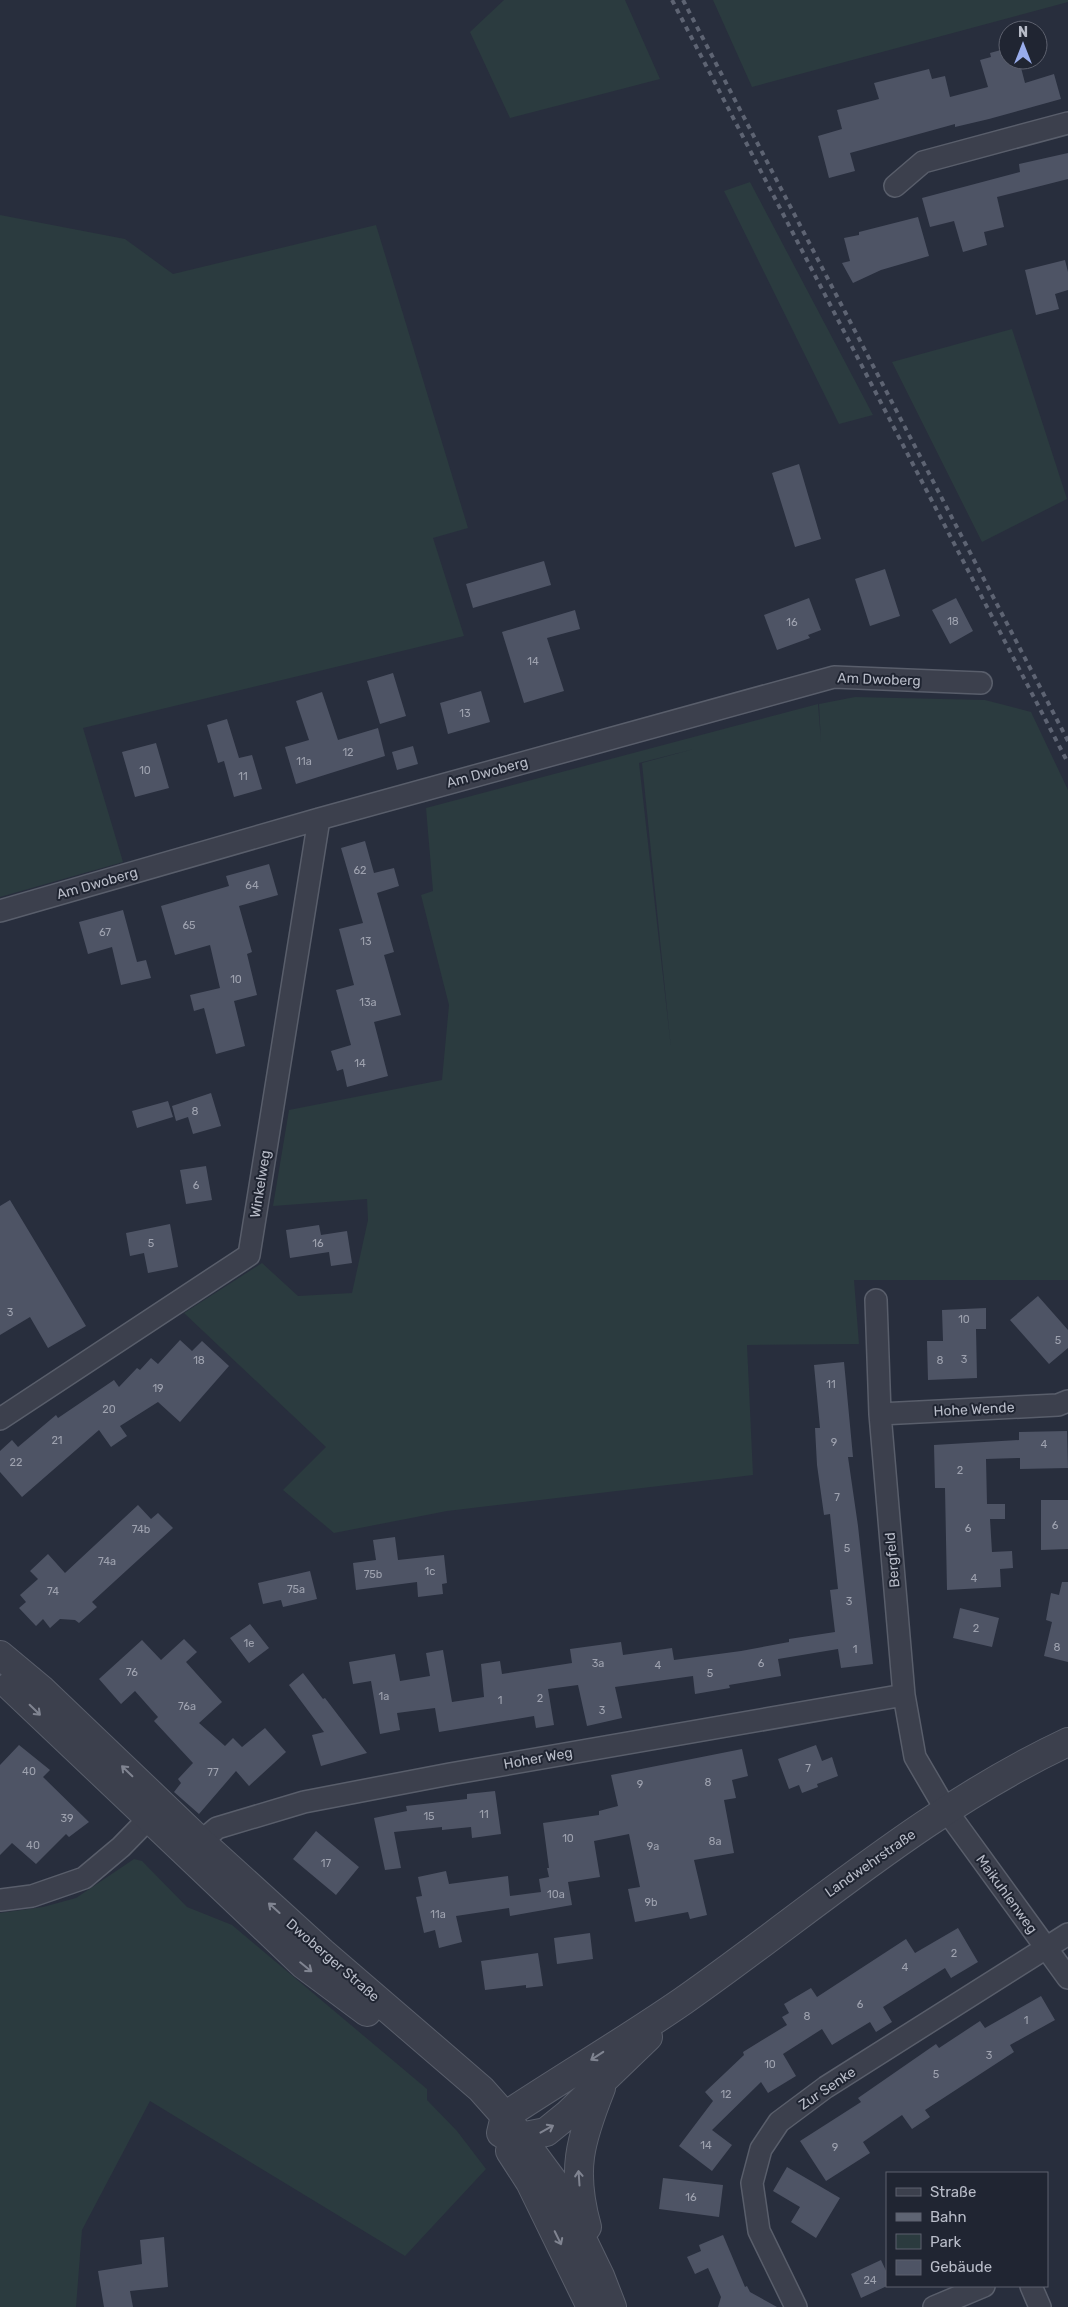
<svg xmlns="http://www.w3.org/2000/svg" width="1068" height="2307" font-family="Rubik,sans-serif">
	<rect width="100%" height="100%" fill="#282e3d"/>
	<!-- green -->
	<path fill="#2b3b3f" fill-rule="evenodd" d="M 504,0 L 625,0 L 660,79 L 510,118 L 470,32 Z
		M 713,0 L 1068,0 L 1068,2 L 752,87 Z
		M 750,182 L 873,415 L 839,424 L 724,191 Z
		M 0,215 L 125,239 L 173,274 L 376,225 L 468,528 L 433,538 L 464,636 L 83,728 L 123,862 L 0,897 Z
		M 1012,329 L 1067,499 L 982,542 L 892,362 Z
		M 855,697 L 985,700 L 1031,712 L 1068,790 L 1068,1280 L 854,1280 L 859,1344 L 747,1345 L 753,1475 L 447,1511 L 334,1533 L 283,1490 L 326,1447 L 184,1313 L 262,1263 L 298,1296 L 352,1293 L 368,1220 L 367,1199 L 273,1206 L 289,1110 L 442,1080 L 449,1005 L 421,895 L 433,891 L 426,808 L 818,704 L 821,742 L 819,704 ZM 694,749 L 642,763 L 671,1048 L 639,763 Z
		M 134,1859 L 142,1861 L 187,1907 L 232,1925 L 427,2089 L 427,2100 L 457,2131 L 486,2169 L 405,2256 L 150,2101 L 82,2230 L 76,2307 L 0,2307 L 0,1913 L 43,1907 L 76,1898 Z"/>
	<!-- building -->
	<path fill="#4e5465" d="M 1008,48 L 1008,60 L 1019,60 L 1025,83 L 1054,74 L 1061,99 L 989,119 L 955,127 L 955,124 L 850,153 L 855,171 L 829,178 L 818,136 L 842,129 L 837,110 L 879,99 L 874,83 L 929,69 L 932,79 L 945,76 L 950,97 L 988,87 L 980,60 L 991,57 L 990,53 Z
		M 1068,153 L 1068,179 L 997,197 L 1004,227 L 984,232 L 987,245 L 963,252 L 954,221 L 930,227 L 922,198 L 1020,172 L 1019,164 Z
		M 918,217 L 929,256 L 881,270 L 853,283 L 842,263 L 850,261 L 844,238 L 859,235 L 859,232 Z
		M 1065,260 L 1068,272 L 1068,290 L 1055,294 L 1059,309 L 1036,315 L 1025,270 Z
		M 799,464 L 821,539 L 795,547 L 772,473 Z
		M 544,561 L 551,585 L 473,608 L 466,584 Z
		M 885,569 L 900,616 L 870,626 L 855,579 Z
		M 809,598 L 821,630 L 808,635 L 810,638 L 777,650 L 764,615 Z
		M 956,598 L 973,631 L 950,644 L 932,610 Z
		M 575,610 L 580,629 L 547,638 L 564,691 L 524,703 L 502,632 Z
		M 393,673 L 406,716 L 380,724 L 367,681 Z
		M 481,691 L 490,722 L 448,734 L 440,703 Z
		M 322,692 L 338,740 L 378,728 L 385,756 L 296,784 L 285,747 L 309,740 L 296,701 Z
		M 227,719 L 239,758 L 252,755 L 262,789 L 234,797 L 224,761 L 218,763 L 207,725 Z
		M 156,743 L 169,788 L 135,797 L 122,752 Z
		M 413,746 L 418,764 L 397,770 L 392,752 Z
		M 365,841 L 374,873 L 394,868 L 399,886 L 377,893 L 394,952 L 384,955 L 401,1015 L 374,1022 L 388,1076 L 347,1087 L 343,1069 L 337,1071 L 331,1051 L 351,1045 L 336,990 L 354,985 L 339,929 L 363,923 L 341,848 Z
		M 269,864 L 278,895 L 239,906 L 252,952 L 247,954 L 257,995 L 234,1001 L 245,1046 L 216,1054 L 204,1008 L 194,1011 L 190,995 L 220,988 L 210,945 L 175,955 L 161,906 L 229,886 L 226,876 Z
		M 123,910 L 137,962 L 146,960 L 151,978 L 121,985 L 112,947 L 88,954 L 79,922 Z
		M 211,1093 L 221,1126 L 193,1134 L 188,1117 L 176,1121 L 172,1106 Z
		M 168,1101 L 173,1117 L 137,1128 L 132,1111 Z
		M 206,1166 L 212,1200 L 186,1204 L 180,1170 Z
		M 10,1200 L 86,1326 L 48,1348 L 30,1317 L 0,1335 L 0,1206 Z
		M 170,1224 L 178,1267 L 148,1273 L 144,1253 L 130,1256 L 126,1233 Z
		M 319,1225 L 321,1235 L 347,1231 L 352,1263 L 331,1266 L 329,1252 L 290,1258 L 286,1230 Z
		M 1038,1296 L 1068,1330 L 1068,1348 L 1049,1364 L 1010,1320 Z
		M 986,1308 L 986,1329 L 976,1329 L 977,1378 L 928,1380 L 927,1341 L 943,1341 L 942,1310 Z
		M 180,1340 L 192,1351 L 202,1341 L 229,1366 L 180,1422 L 158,1402 L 120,1426 L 127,1436 L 111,1447 L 99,1430 L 22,1497 L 0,1472 L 0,1451 L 12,1440 L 18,1447 L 56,1415 L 58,1418 L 114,1380 L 119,1387 L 137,1368 L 140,1370 L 151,1358 L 158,1364 Z
		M 844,1362 L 853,1457 L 848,1457 L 858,1526 L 873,1664 L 841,1668 L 838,1649 L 778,1659 L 781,1676 L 729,1685 L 730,1688 L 695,1694 L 693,1676 L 615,1687 L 622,1718 L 587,1726 L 578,1685 L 548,1689 L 554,1725 L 536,1728 L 534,1716 L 439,1732 L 435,1708 L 397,1713 L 400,1730 L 380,1734 L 371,1681 L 353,1684 L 349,1662 L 395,1654 L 400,1681 L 430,1676 L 426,1653 L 443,1650 L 452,1702 L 484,1697 L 481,1664 L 500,1661 L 502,1674 L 572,1663 L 570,1649 L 621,1642 L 623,1655 L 672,1648 L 674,1660 L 741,1651 L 789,1642 L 789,1639 L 835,1632 L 830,1590 L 838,1589 L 830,1514 L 824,1515 L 817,1465 L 815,1428 L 820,1428 L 814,1365 Z
		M 1067,1431 L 1068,1468 L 1020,1469 L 1020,1458 L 986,1459 L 987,1504 L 1005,1504 L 1005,1519 L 990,1519 L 992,1552 L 1012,1551 L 1013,1568 L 1000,1569 L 1001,1587 L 947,1590 L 945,1488 L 935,1488 L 934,1445 L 1019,1440 L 1019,1432 Z
		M 1041,1500 L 1068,1500 L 1068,1549 L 1041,1550 Z
		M 138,1505 L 151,1519 L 158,1513 L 173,1528 L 92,1602 L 97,1607 L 79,1623 L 75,1620 L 60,1619 L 50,1628 L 43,1619 L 36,1626 L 19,1608 L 26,1602 L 20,1595 L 38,1579 L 30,1571 L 48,1554 L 65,1573 Z
		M 395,1537 L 398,1560 L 444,1555 L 447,1583 L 442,1584 L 443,1594 L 418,1597 L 417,1582 L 356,1590 L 353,1563 L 376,1560 L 373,1540 Z
		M 310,1571 L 317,1599 L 283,1607 L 281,1600 L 263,1604 L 258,1583 Z
		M 1062,1582 L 1068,1582 L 1068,1662 L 1044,1656 L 1052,1622 L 1046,1620 L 1051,1593 L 1059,1595 Z
		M 960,1608 L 999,1618 L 992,1647 L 953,1638 Z
		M 250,1624 L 269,1648 L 249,1663 L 230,1638 Z
		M 184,1639 L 197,1652 L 186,1662 L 222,1702 L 199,1723 L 225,1746 L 233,1738 L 242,1747 L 265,1728 L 286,1752 L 249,1786 L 236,1771 L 199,1814 L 174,1792 L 181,1783 L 178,1779 L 193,1763 L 154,1721 L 158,1717 L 135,1691 L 121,1704 L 99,1679 L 142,1640 L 161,1660 Z
		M 303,1673 L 323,1699 L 325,1698 L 367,1753 L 321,1766 L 312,1735 L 324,1732 L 289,1685 Z
		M 19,1745 L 50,1770 L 43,1777 L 89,1822 L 69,1837 L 66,1834 L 36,1864 L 12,1843 L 0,1855 L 0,1765 Z
		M 816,1745 L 822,1761 L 832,1757 L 838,1776 L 817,1784 L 818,1787 L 802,1793 L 799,1785 L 789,1789 L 778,1759 Z
		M 742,1749 L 748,1776 L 732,1780 L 736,1798 L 724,1800 L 734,1853 L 694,1860 L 707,1915 L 690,1919 L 688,1912 L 635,1922 L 628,1889 L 640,1887 L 629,1834 L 594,1841 L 600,1877 L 568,1882 L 572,1905 L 510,1916 L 509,1908 L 456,1916 L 462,1942 L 439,1948 L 435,1930 L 424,1933 L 416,1897 L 422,1896 L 418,1877 L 446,1871 L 449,1884 L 508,1876 L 510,1896 L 541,1892 L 539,1879 L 549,1877 L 547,1868 L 549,1868 L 543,1823 L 599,1815 L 599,1811 L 618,1806 L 611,1775 Z
		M 495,1791 L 501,1834 L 472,1838 L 471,1827 L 442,1830 L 442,1827 L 394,1832 L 401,1868 L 385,1870 L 374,1818 L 407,1811 L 406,1806 L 467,1799 L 467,1794 Z
		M 316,1831 L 359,1867 L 336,1895 L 293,1859 Z
		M 958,1928 L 978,1962 L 951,1978 L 945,1968 L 883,2007 L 892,2022 L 876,2032 L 870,2022 L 832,2045 L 822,2029 L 783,2054 L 796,2076 L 768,2093 L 761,2082 L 712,2130 L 732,2145 L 712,2171 L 679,2146 L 713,2101 L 705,2092 L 744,2055 L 743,2052 L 787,2025 L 782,2017 L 789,2013 L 784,2004 L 811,1988 L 817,1997 L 906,1939 L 915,1953 Z
		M 590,1933 L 593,1959 L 557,1964 L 554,1938 Z
		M 538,1953 L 543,1986 L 526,1988 L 526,1985 L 485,1990 L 481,1961 Z
		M 1041,1996 L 1055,2020 L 1010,2045 L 1014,2052 L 925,2110 L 930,2117 L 912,2129 L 902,2115 L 863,2142 L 870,2153 L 826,2181 L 800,2141 L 861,2102 L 858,2098 L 936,2044 L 939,2048 L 980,2021 L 985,2028 Z
		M 787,2167 L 840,2198 L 816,2238 L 791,2222 L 800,2207 L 773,2191 Z
		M 663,2178 L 723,2185 L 719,2217 L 659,2209 Z
		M 723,2235 L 745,2287 L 747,2286 L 750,2292 L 777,2307 L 718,2307 L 721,2297 L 708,2268 L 695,2274 L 687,2257 L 701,2251 L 699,2245 Z
		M 164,2237 L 168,2287 L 130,2291 L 133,2307 L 104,2307 L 98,2271 L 142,2264 L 140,2240 Z
		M 881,2260 L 887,2273 L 887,2286 L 861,2298 L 851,2274 Z"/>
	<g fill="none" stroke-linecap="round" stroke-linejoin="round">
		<!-- minor casing -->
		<g stroke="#595e6b" stroke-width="24">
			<path id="minor" d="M 895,186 L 923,162 L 1068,123
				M 0,911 L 319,819 L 834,677 L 981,683
				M 876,1300 L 880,1414 L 904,1695 L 915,1757 L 946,1810 L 1068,1978
				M 880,1414 L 1058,1405 L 1068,1401
				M 0,1419 L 249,1255 L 319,819
				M 191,1850 L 217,1828 L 304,1802 L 450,1774 L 904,1695
				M 0,1900 L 32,1896 L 84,1878 L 121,1847 L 160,1807
				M 1031,2286 L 1040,2307
				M 796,2307 L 759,2231 L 752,2183 L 761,2149 L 779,2122 L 826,2087 L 1068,1934
				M 934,2307 L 984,2286"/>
		</g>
		<!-- tertiary casing -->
		<g stroke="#595e6b" stroke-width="30">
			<path id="tertiary" d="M 0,1655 L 42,1690 L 200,1841 L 322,1952 L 481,2089 L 505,2116 L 556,2185 L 600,2276 L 612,2307
				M 10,1686 L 304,1965 L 367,2012
				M 501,2133 L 505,2116 C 564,2077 625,2041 683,2001 C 810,1912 927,1808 1068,1742
				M 504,2135 L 520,2137 L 546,2132 L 567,2115 L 648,2037
				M 510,2151 L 530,2182 L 591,2307
				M 587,2227 C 571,2170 580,2141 601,2088"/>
		</g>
		<!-- minor -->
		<use href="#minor" stroke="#3c404d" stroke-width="21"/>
		<!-- tertiary -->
		<use href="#tertiary" stroke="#3c404d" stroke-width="28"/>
		<!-- rail -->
		<path stroke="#5e6473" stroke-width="4" stroke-dasharray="5 5" stroke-linecap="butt" d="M 672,0 L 1068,763
			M 683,0 L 1068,741"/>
	</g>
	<!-- one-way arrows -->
	<defs><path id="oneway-shaft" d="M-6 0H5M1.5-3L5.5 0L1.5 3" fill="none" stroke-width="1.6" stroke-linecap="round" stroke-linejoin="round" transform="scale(1.25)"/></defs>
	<g stroke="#808491">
		<use href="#oneway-shaft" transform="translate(35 1710) rotate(44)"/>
		<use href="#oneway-shaft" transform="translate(127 1771) rotate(-136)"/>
		<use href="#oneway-shaft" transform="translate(274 1908) rotate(-138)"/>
		<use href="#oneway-shaft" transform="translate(306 1967) rotate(39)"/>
		<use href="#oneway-shaft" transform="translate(597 2056) rotate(147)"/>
		<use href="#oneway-shaft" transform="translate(547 2129) rotate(-29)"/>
		<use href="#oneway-shaft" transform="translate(579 2178) rotate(-94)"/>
		<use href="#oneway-shaft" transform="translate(558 2238) rotate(64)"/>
	</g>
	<g text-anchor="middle" stroke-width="4" stroke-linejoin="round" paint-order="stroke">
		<!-- number labels -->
		<g font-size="11" fill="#9ea2af">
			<text x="953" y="625">18</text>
			<text x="792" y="626">16</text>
			<text x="533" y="665">14</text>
			<text x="465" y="717">13</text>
			<text x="348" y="756">12</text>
			<text x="304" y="765">11a</text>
			<text x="145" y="774">10</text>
			<text x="243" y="780">11</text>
			<text x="360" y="874">62</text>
			<text x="252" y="889">64</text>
			<text x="189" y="929">65</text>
			<text x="105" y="936">67</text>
			<text x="366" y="945">13</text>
			<text x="236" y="983">10</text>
			<text x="368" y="1006">13a</text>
			<text x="360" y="1067">14</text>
			<text x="195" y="1115">8</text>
			<text x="196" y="1189">6</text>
			<text x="151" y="1247">5</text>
			<text x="318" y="1247">16</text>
			<text x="10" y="1316">3</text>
			<text x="964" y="1323">10</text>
			<text x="1058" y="1344">5</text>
			<text x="964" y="1363">3</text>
			<text x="199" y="1364">18</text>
			<text x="940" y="1364">8</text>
			<text x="831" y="1388">11</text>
			<text x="158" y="1392">19</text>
			<text x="109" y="1413">20</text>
			<text x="57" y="1444">21</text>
			<text x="834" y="1446">9</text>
			<text x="1044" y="1448">4</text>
			<text x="16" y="1466">22</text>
			<text x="960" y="1474">2</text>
			<text x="837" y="1501">7</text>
			<text x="1055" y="1529">6</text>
			<text x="968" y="1532">6</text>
			<text x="141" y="1533">74b</text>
			<text x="847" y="1552">5</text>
			<text x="107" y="1565">74a</text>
			<text x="430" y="1575">1c</text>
			<text x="373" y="1578">75b</text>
			<text x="974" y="1582">4</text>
			<text x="296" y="1593">75a</text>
			<text x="53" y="1595">74</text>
			<text x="849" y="1605">3</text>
			<text x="976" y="1632">2</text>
			<text x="249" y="1647">1e</text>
			<text x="1057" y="1651">8</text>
			<text x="855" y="1653">1</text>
			<text x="598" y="1667">3a</text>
			<text x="761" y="1667">6</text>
			<text x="658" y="1669">4</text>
			<text x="132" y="1676">76</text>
			<text x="710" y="1677">5</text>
			<text x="384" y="1700">1a</text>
			<text x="540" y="1702">2</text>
			<text x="500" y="1704">1</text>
			<text x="187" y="1710">76a</text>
			<text x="602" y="1714">3</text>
			<text x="808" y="1772">7</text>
			<text x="29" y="1775">40</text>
			<text x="213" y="1776">77</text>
			<text x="708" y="1786">8</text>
			<text x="640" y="1788">9</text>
			<text x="484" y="1818">11</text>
			<text x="429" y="1820">15</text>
			<text x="67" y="1822">39</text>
			<text x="568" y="1842">10</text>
			<text x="715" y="1845">8a</text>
			<text x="33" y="1849">40</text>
			<text x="653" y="1850">9a</text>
			<text x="326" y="1867">17</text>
			<text x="556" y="1898">10a</text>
			<text x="651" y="1906">9b</text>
			<text x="438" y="1918">11a</text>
			<text x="954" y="1957">2</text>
			<text x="905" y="1971">4</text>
			<text x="860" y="2008">6</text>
			<text x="807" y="2020">8</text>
			<text x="1026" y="2024">1</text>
			<text x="989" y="2059">3</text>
			<text x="770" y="2068">10</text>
			<text x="936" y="2078">5</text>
			<text x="726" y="2098">12</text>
			<text x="706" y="2149">14</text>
			<text x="835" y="2151">9</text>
			<text x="691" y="2201">16</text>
			<text x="870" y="2284">24</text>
		</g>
		<!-- street labels -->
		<g font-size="14" fill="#b8bcc8" stroke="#202532">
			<text transform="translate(879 679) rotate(2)" y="5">Am Dwoberg</text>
			<text transform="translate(487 772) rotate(-15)" y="5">Am Dwoberg</text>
			<text transform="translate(97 883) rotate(-16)" y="5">Am Dwoberg</text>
			<text transform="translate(260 1184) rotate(-81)" y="5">Winkelweg</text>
			<text transform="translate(974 1409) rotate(-3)" y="5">Hohe Wende</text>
			<text transform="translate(892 1560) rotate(-95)" y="5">Bergfeld</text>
			<text transform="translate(538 1758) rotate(-10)" y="5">Hoher Weg</text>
			<text transform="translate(870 1863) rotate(-35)" y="5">Landwehrstraße</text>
			<text transform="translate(1007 1894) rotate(54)" y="5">Maikuhlenweg</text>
			<text transform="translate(333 1960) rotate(41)" y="5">Dwoberger Straße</text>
			<text transform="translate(827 2088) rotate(-34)" y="5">Zur Senke</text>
		</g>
	</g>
	<!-- legend -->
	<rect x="886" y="2172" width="162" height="115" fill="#202532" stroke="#5d616e"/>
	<rect x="896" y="2188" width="25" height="8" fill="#3c404d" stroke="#5d616e"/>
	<text x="930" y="2197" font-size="15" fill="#b8bcc8">Straße</text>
	<rect x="896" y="2213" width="25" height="8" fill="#5e6473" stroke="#5d616e"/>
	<text x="930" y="2222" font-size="15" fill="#b8bcc8">Bahn</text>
	<rect x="896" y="2234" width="25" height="15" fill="#2b3b3f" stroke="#5d616e"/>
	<text x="930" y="2247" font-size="15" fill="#b8bcc8">Park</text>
	<rect x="896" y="2260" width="25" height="15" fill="#4e5465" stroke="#5d616e"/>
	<text x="930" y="2272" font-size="15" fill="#b8bcc8">Gebäude</text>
	<!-- north arrow -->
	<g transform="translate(1023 45)"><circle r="24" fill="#202532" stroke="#5d616e"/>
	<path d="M0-4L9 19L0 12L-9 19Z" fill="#99adec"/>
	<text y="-8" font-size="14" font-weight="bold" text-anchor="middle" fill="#b8bcc8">N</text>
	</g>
</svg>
